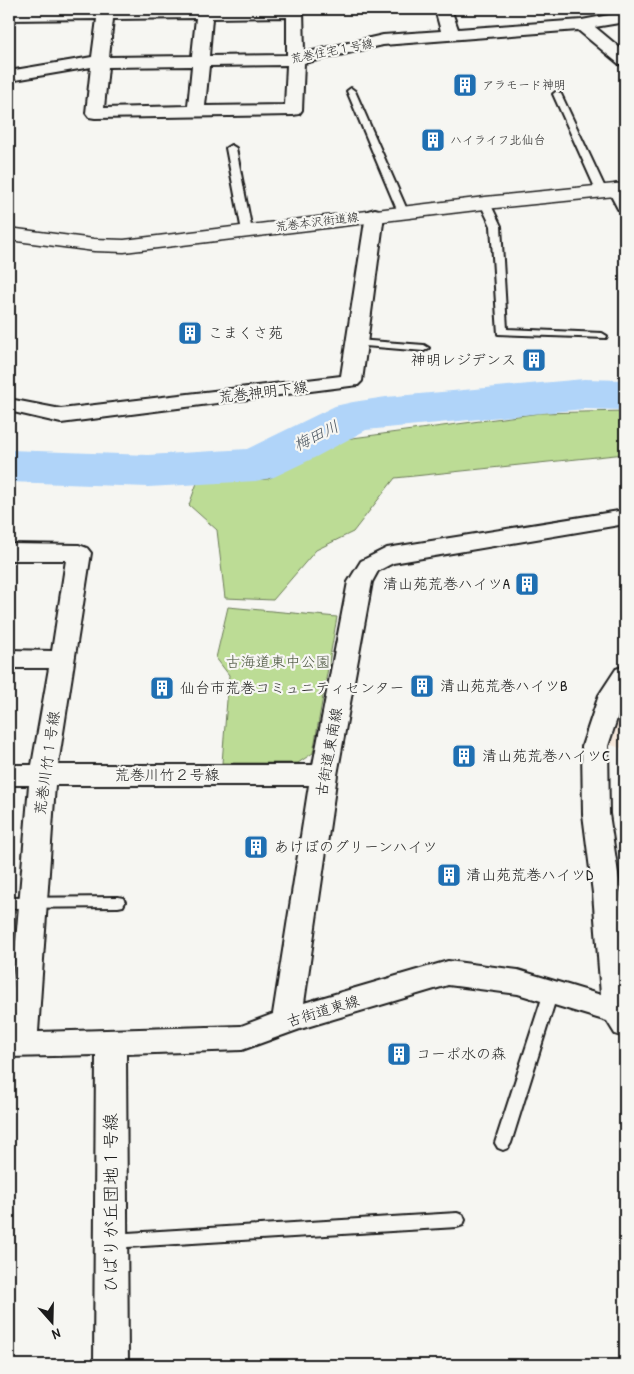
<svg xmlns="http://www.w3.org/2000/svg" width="634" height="1374" font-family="'Patrick Hand','Klee One',sans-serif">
	<rect width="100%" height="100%" fill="#f6f6f2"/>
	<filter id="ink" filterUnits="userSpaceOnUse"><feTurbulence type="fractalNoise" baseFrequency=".02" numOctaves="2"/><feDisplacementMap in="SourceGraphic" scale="10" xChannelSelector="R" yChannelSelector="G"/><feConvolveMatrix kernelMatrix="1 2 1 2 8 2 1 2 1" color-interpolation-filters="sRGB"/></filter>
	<g filter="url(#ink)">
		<!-- built -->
		<path fill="#f6e8db" d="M 625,691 L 625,749 L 611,745 Z"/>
		<!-- green -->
		<path fill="#bcdc95" stroke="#6c7c58" d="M 625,411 L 625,454 L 395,478 L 353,532 L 316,550 L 273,600 L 225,598 L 217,530 L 189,505 L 197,483 L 268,479 L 345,439 L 540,413 Z
			M 228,607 L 337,617 L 313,753 L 298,763 L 222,763 L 229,675 L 216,658 Z"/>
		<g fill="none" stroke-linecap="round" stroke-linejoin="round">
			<!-- river -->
			<path fill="#b0d4f9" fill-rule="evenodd" d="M 584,379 L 625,380 L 625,410 L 584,409 L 366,430 L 316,457 L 274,477 L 256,481 L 148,487 L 9,482 L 9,450 L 148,455 L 247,449 L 335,406 L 353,402 L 386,397 Z"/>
			<!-- service casing -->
			<g stroke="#1c1c1c" stroke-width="4">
				<path id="service" d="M 351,88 L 355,91 L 408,212 L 406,214 L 400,214 L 398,212 L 347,91 Z
					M 557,91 L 561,94 L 607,192 L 605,194 L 599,194 L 597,192 L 553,94 Z
					M 231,145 L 236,148 L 252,231 L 247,234 L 242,231 L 226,148 Z
					M 485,200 L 490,203 L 501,226 L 507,329 L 602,333 L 607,336 L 606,338 L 498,334 L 491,226 L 480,203 Z
					M 357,340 L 424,345 L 429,348 L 424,351 L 353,345 L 352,343 Z
					M 118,897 L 123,898 L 125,902 L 123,906 L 118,907 L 9,908 L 9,898 Z
					M 551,986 L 556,988 L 558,992 L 511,1143 L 508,1148 L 503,1150 L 498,1148 L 495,1143 L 544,992 L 546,988 Z
					M 457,1213 L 463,1215 L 465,1220 L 463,1225 L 457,1227 L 111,1248 L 105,1246 L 103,1241 L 105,1236 L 111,1234 Z"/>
			</g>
			<!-- minor casing -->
			<g stroke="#1c1c1c" stroke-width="4">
				<path id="minor" d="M 114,9 L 303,9 L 304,53 L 383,35 L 441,31 L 435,9 L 451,9 L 458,29 L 582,20 L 625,12 L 625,22 L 595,27 L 625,52 L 625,65 L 619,64 L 578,30 L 383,45 L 304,63 L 302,110 L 299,114 L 293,115 L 95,118 L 89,117 L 86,113 L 91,67 L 9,81 L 9,71 L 92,57 L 97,19 L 9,20 L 9,10 ZM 287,17 L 287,55 L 209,56 L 212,18 ZM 196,18 L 192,56 L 109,57 L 113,19 ZM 287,65 L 285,105 L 205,106 L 209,66 ZM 192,66 L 188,106 L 104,108 L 108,67 Z
					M 617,184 L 625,188 L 625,211 L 618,209 L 608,190 L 610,186 Z
					M 375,209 L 382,211 L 384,215 L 362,381 L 358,385 L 61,423 L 9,411 L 9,399 L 61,409 L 341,376 L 366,215 L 368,211 Z
					M 625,510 L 625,524 L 393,563 L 378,571 L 372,582 L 337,775 L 304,1003 L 448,961 L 518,970 L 601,995 L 593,893 L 583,814 L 582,746 L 599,695 L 616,669 L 625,666 L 625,694 L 608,746 L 609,814 L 621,893 L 625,942 L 625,1037 L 615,1034 L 607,1021 L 518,994 L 448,985 L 300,1029 L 242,1050 L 126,1054 L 128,1365 L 94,1365 L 96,1055 L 9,1057 L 9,1026 L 29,785 L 9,785 L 9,765 L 32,765 L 49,668 L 9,668 L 9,650 L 52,651 L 66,560 L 9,560 L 9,544 L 79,545 L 87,548 L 91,553 L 58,765 L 313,765 L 348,582 L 361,561 L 387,548 ZM 55,785 L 309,785 L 273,1014 L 241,1026 L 38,1032 Z"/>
			</g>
			<!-- tertiary casing -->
			<g stroke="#1c1c1c" stroke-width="3">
				<path id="tertiary" d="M 625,183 L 625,195 L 485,209 L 124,252 L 94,251 L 9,240 L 9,228 L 94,239 L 124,240 L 485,197 Z"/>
			</g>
			<!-- service -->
			<use href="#service" fill="#f6f6f2" fill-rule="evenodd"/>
			<!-- minor -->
			<use href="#minor" fill="#f6f6f2" fill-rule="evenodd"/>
			<!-- tertiary -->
			<use href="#tertiary" fill="#f6f6f2" fill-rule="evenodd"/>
		</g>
	</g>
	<!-- icons -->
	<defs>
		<g id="building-square" transform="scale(1.25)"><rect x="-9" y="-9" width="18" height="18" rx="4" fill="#1f6fb2" stroke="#f6f6f2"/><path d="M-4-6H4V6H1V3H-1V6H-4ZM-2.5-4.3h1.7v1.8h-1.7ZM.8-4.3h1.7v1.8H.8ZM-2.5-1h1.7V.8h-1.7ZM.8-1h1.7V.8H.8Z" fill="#fff"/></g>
	</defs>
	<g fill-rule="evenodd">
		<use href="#building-square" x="465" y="85"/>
		<use href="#building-square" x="433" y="140"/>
		<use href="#building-square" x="190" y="333"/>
		<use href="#building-square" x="534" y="360"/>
		<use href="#building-square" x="527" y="584"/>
		<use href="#building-square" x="422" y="686"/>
		<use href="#building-square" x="162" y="688"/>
		<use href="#building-square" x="464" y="756"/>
		<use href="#building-square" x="256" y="847"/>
		<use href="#building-square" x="449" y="875"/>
		<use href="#building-square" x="399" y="1054"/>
	</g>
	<g text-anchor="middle" stroke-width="4.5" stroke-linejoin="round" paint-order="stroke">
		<!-- far-street labels -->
		<g font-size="12" fill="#1c1c1c" stroke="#f6f6f2">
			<text transform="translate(332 51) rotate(-11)" y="4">荒巻住宅１号線</text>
			<text transform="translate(317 222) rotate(-7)" y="4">荒巻本沢街道線</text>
		</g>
		<!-- far-poi labels -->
		<g font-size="12" fill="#1c1c1c" stroke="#f6f6f2" text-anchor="start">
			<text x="482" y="89">アラモード神明</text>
			<text x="450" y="144">ハイライフ北仙台</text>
		</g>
		<!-- poi labels -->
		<g font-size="15" fill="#1c1c1c" stroke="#f6f6f2" text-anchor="start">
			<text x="208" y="338">こまくさ苑</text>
			<text x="516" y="365" text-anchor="end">神明レジデンス</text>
			<text x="510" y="589" text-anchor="end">清山苑荒巻ハイツA</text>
			<text x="440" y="691">清山苑荒巻ハイツB</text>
			<text x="180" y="693">仙台市荒巻コミュニティセンター</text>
			<text x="482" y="761">清山苑荒巻ハイツC</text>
			<text x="274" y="852">あけぼのグリーンハイツ</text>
			<text x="466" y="880">清山苑荒巻ハイツD</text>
			<text x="416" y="1059">コーポ水の森</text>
		</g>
		<!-- street labels -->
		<g font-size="15" fill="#1c1c1c" stroke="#f6f6f2">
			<text transform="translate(263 392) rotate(-7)" y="5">荒巻神明下線</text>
			<text transform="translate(329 752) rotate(-80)" y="5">古街道東南線</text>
			<text transform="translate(47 763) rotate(-82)" y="5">荒巻川竹１号線</text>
			<text x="167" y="780">荒巻川竹２号線</text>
			<text transform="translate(323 1011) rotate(-17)" y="5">古街道東線</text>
		</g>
		<!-- park labels -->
		<g font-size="15" fill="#4c5640" stroke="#f6f6f2">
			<text x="278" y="667">古海道東中公園</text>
		</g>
		<!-- water labels -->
		<g font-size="16" font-style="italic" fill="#48535e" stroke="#f6f6f2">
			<text transform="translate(316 435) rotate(-26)" y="6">梅田川</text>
		</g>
		<!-- near-street labels -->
		<g font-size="18" fill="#1c1c1c" stroke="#f6f6f2">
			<text transform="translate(111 1203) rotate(-90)" y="6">ひばりが丘団地１号線</text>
		</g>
	</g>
	<!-- margin -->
	<rect width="634" height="1374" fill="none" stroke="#f6f6f2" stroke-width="30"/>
	<rect x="15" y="15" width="604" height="1344" fill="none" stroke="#1c1c1c" stroke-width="2" filter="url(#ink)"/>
	<!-- north arrow -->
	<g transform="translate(52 1322) rotate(160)" stroke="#f6f6f2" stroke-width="4" paint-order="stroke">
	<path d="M0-4L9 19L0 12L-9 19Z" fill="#1c1c1c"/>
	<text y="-8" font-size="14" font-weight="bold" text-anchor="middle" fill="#1c1c1c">N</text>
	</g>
</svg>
